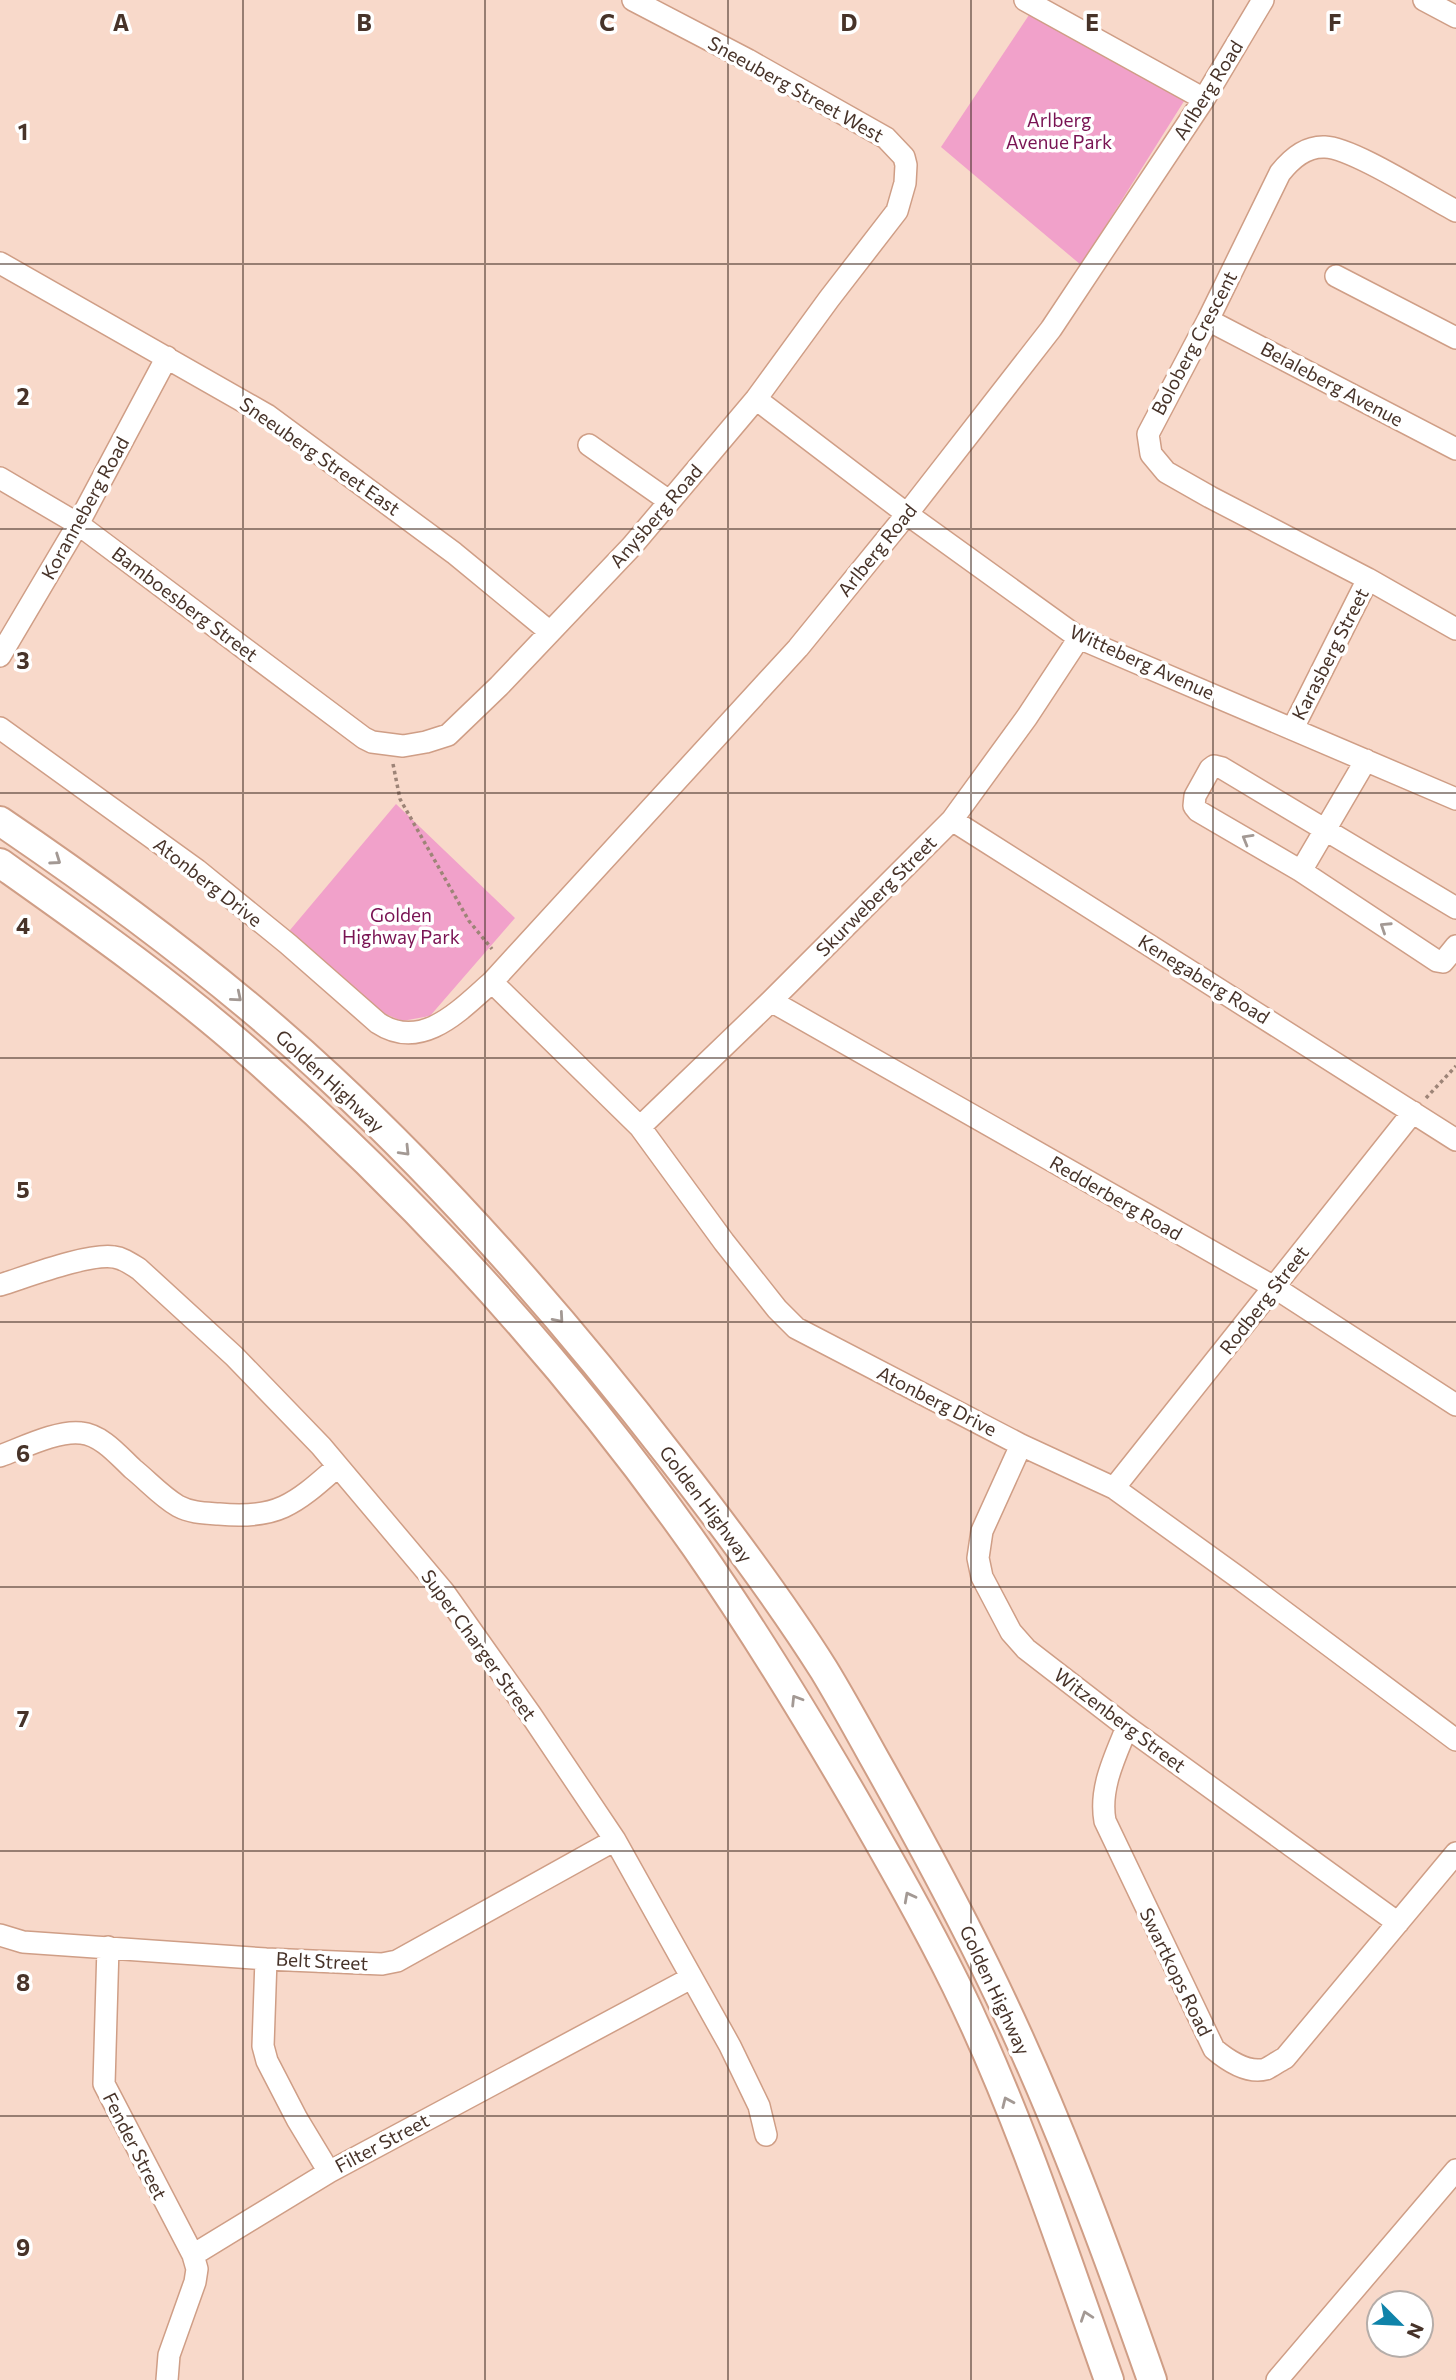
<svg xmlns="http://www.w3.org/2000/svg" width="1456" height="2380" font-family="Commissioner,sans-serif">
	<rect width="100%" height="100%" fill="#f8d9ca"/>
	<!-- green -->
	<path fill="#f1a1ca" d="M 1029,15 L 1186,98 L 1081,265 L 941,147 Z
		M 396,804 L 515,918 L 430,1016 L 402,1021 L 371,1008 L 285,936 Z"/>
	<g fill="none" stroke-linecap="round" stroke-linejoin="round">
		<!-- minor casing -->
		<g stroke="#cf9e86" stroke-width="24">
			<path id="minor" d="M 1025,0 L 1204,99
				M 1424,0 L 1456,17
				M 1456,211 C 1427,196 1353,148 1325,147 C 1305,146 1291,159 1280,173 L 1208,320 L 1148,434 L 1151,454 L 1166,472 L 1210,497 L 1368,579 L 1456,629
				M 0,263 L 267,415 L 454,553 L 550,632
				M 1336,276 L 1456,338
				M 1208,320 L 1456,449
				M 756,399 L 907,514 L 1079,638 L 1456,799
				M 589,445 L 669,501
				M 0,478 L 78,524 L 364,738 L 372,742 L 403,746 L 426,742 L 448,735 L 499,686 L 632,546 L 756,399 L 829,299 L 897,211 L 905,183 L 906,165 L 904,157 L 886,138 L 748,60 L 633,0
				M 0,656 L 78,524 L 167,357
				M 0,728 L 197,870 L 288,944 L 378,1023 C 422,1052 460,1010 492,982 L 798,648 L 907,514 L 1051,329 L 1204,99 L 1263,0
				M 1293,728 L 1368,579
				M 952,820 L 1456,1140
				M 1301,871 L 1366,760
				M 1456,908 L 1222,768 L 1214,766 L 1210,769 L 1195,796 L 1194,806 L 1198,811 L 1301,871 L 1437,961 L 1443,962 L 1456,946
				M 492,982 L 640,1127 L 724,1242 L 777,1309 L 796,1328 L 1021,1445 L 1114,1488 L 1239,1578 L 1456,1740
				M 771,1001 L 1274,1287 L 1456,1405
				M 640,1127 L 771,1001 L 952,820 L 1027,717 L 1079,638
				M 0,1285 C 26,1277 88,1253 114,1257 C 123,1258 131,1264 139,1269 L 234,1356 L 321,1446 L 444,1592 L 531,1715 L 615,1840 L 730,2046 L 759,2106 L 766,2135
				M 1021,1445 L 982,1531 L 978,1558 L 982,1577 L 1011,1632 L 1026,1649 L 1127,1727 L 1398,1923
				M 0,1456 C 22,1448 58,1430 81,1433 C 102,1435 119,1456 133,1469 C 148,1481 161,1496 178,1506 C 191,1513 205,1513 219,1514 C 278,1520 296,1503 337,1467
				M 1114,1488 L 1413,1112
				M 1127,1727 C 1115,1757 1099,1788 1105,1821 L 1214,2049 C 1227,2060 1248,2074 1266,2069 C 1272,2066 1279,2061 1285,2058 L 1456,1853
				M 0,1935 L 23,1942 L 266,1959 L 382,1964 L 397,1961 L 615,1840
				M 108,1947 L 104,2084 L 193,2255
				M 266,1959 L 263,2046 L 267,2061 L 297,2119 L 329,2172
				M 167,2380 L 169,2355 L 195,2282 L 197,2269 L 193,2255 L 329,2172 L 691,1978
				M 1277,2380 L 1456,2170"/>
		</g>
		<!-- major casing -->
		<g stroke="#cf9e86" stroke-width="32">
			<path id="major" d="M 0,821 C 115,899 227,982 329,1077 C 455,1194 568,1324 673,1460 C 726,1528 778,1597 824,1670 C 841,1698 857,1727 873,1756 C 912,1825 950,1895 985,1966 C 1051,2100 1103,2240 1152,2380
				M 0,863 C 86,924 173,985 252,1055 C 418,1201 569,1367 696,1547 C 753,1629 805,1714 855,1800 C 890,1861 925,1922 956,1985 C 1018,2112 1062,2247 1109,2380"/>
		</g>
		<!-- path -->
		<path stroke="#9d8477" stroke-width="3.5" stroke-dasharray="3.5 3.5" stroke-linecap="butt" d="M 393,764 L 400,799 L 469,921 L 492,949
			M 1426,1098 L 1456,1066"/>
		<!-- minor -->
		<use href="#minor" stroke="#fff" stroke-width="21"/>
		<!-- major -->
		<use href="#major" stroke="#fff" stroke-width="28"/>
	</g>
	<!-- one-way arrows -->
	<defs><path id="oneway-chevron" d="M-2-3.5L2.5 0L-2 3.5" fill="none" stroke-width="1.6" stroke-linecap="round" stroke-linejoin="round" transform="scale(1.75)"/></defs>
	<g stroke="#a39994">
		<use href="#oneway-chevron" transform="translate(1247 839) rotate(-150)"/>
		<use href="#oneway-chevron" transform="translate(56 860) rotate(35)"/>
		<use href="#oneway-chevron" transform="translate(1385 927) rotate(-147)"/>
		<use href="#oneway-chevron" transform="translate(237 997) rotate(40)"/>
		<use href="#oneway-chevron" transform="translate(405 1151) rotate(46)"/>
		<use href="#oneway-chevron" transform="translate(559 1318) rotate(49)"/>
		<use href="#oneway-chevron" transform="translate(796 1700) rotate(-122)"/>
		<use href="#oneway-chevron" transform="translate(909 1897) rotate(-118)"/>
		<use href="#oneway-chevron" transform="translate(1007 2102) rotate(-114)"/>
		<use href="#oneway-chevron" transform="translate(1086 2316) rotate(-109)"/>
	</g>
	<!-- grid -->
	<path fill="none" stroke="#473329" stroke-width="2" stroke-opacity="0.55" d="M 243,0 L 243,2380M 485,0 L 485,2380M 728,0 L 728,2380M 971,0 L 971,2380M 1213,0 L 1213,2380M 0,264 L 1456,264M 0,529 L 1456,529M 0,793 L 1456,793M 0,1058 L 1456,1058M 0,1322 L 1456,1322M 0,1587 L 1456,1587M 0,1851 L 1456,1851M 0,2116 L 1456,2116"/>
	<g text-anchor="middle" stroke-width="7" stroke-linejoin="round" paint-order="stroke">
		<!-- street labels -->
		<g font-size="19" fill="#473329" stroke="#fff">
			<text transform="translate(796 89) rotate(29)" y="7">Sneeuberg Street West</text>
			<text transform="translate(1208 90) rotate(-58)" y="7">Arlberg Road</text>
			<text transform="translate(1194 343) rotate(-62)" y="7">Boloberg Crescent</text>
			<text transform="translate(1332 384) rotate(28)" y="7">Belaleberg Avenue</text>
			<text transform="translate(320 456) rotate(35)" y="7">Sneeuberg Street East</text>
			<text transform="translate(85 508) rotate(-61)" y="7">Koranneberg Road</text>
			<text transform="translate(656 516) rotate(-49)" y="7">Anysberg Road</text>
			<text transform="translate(877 550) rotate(-51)" y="7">Arlberg Road</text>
			<text transform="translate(185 604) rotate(37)" y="7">Bamboesberg Street</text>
			<text transform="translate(1330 654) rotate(-63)" y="7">Karasberg Street</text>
			<text transform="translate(1142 662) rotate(24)" y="7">Witteberg Avenue</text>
			<text transform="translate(208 882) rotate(38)" y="7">Atonberg Drive</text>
			<text transform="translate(876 896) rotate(-45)" y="7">Skurweberg Street</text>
			<text transform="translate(1204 979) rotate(32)" y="7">Kenegaberg Road</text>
			<text transform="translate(330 1081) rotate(43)" y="7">Golden Highway</text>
			<text transform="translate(1116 1198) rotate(30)" y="7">Redderberg Road</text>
			<text transform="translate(1264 1300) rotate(-52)" y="7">Rodberg Street</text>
			<text transform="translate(937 1401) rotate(27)" y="7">Atonberg Drive</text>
			<text transform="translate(706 1504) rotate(53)" y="7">Golden Highway</text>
			<text transform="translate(479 1645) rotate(54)" y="7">Super Charger Street</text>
			<text transform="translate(1120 1720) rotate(37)" y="7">Witzenberg Street</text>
			<text transform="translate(322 1961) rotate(3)" y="7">Belt Street</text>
			<text transform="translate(1176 1972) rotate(64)" y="7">Swartkops Road</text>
			<text transform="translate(995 1990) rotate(65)" y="7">Golden Highway</text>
			<text transform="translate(382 2143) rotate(-28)" y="7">Filter Street</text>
			<text transform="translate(135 2146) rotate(63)" y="7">Fender Street</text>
		</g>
		<!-- park labels -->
		<g font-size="19" fill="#791353" stroke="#fff">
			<text x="1059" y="127">Arlberg<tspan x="1059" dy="22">Avenue Park</tspan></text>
			<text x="401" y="922">Golden<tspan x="401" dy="22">Highway Park</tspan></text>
		</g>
	</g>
	<g font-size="23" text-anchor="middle" font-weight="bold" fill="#473329" stroke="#fff" stroke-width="7" stroke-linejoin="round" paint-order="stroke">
		<text x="121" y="31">A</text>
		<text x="364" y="31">B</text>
		<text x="607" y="31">C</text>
		<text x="849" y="31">D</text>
		<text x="1092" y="31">E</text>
		<text x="1335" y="31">F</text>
		<text x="23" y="140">1</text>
		<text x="23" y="405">2</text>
		<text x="23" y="669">3</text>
		<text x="23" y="934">4</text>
		<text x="23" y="1198">5</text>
		<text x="23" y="1462">6</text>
		<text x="23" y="1727">7</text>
		<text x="23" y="1991">8</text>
		<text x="23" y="2256">9</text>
	</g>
	<!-- north arrow -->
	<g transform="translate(1400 2324) rotate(114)"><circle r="33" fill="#ffffff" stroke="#b5ada9" stroke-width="2"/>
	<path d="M0-5L12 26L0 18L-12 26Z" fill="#0f83a9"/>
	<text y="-10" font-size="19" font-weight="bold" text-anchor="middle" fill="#473329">N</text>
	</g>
</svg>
